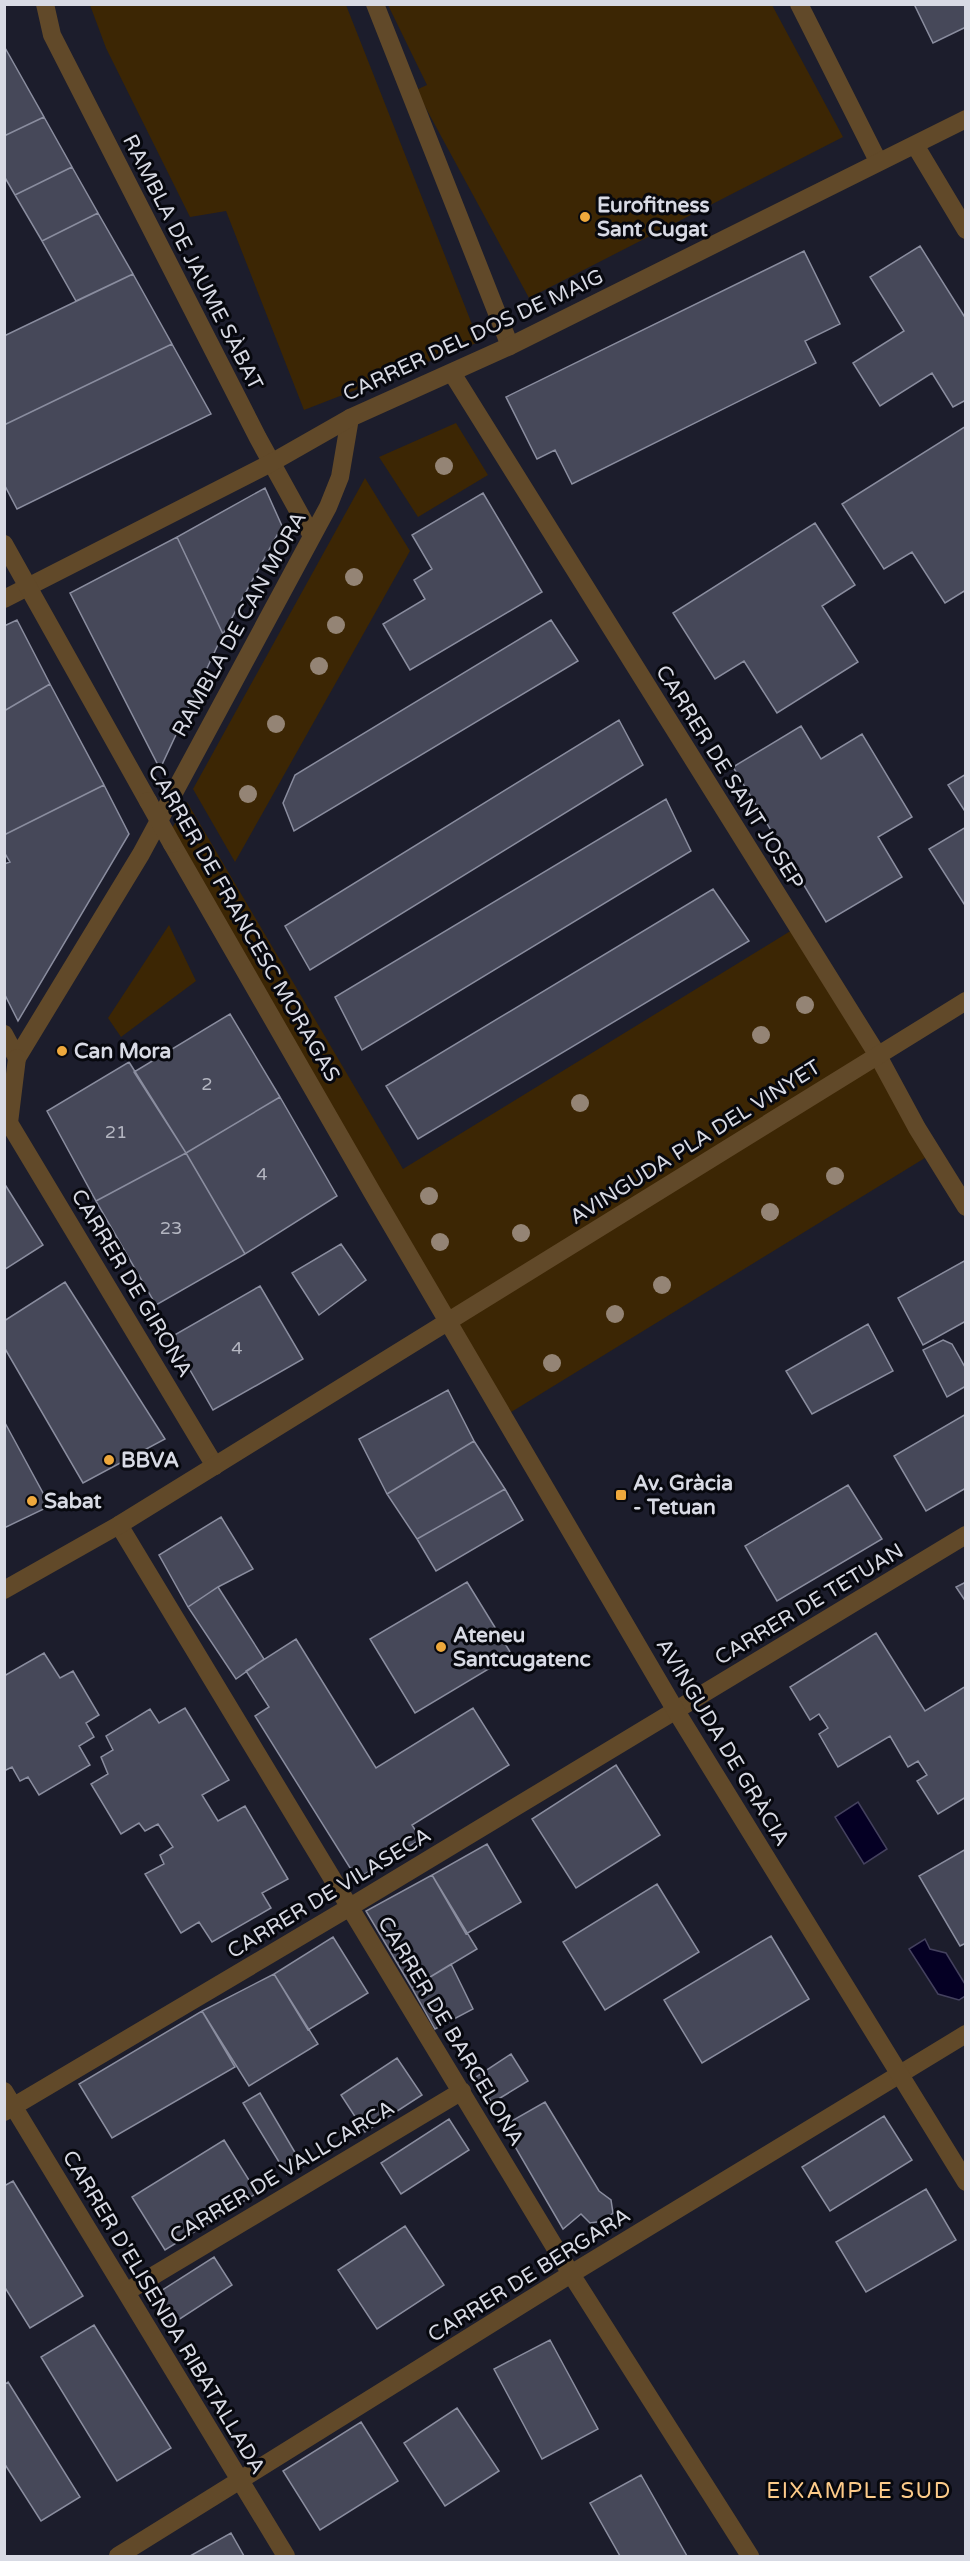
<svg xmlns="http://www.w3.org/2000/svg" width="970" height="2561" font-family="'Varela Round',sans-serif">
	<rect width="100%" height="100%" fill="#1c1d2c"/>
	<!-- green -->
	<path fill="#3c2604" d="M 90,5 L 346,5 L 479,342 L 304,410 L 226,211 L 190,217 L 106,48 Z
		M 388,5 L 772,5 L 843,137 L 529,298 L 416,90 L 427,85 Z
		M 456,423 L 488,475 L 418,517 L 379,457 Z
		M 365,478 L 410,551 L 235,862 L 193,789 Z
		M 187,802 L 403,1169 L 797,927 L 933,1153 L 503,1417 L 167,837 Z
		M 169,925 L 196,981 L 121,1037 L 108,1018 Z"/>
	<!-- water -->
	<path fill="#050024" stroke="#44415e" stroke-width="1.5" d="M 858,1802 L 887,1849 L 864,1864 L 835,1817 Z
		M 925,1939 L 930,1949 L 946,1953 L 965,1984 L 965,1996 L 959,2000 L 938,1994 L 909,1949 Z"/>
	<!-- building -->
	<path fill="#464859" stroke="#8a8d9f" stroke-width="1.5" d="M 914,4 L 966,4 L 966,27 L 933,43 Z
		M 4,46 L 44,117 L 4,136 Z
		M 44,117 L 72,167 L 15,195 L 4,176 L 4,136 Z
		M 72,167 L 98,213 L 42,241 L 15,195 Z
		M 98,213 L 133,274 L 76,301 L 42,241 Z
		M 920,246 L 966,319 L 966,400 L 953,407 L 932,373 L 880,406 L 853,363 L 904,331 L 870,277 Z
		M 804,251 L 840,324 L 805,341 L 816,363 L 572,484 L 555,450 L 537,459 L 506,397 Z
		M 133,274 L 172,344 L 4,425 L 4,336 Z
		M 172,344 L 211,414 L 17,509 L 4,484 L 4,425 Z
		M 966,426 L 966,590 L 945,603 L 912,552 L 884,569 L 842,504 Z
		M 265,488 L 282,526 L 223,634 L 177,537 Z
		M 483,493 L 542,592 L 410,670 L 383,624 L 425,599 L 414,580 L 432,569 L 412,535 Z
		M 815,523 L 855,585 L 822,606 L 858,662 L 777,713 L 744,661 L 715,679 L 673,613 Z
		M 177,537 L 223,634 L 160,769 L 70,593 Z
		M 17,620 L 50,684 L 4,711 L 4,626 Z
		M 551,620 L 578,661 L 294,831 L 283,803 L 295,775 Z
		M 50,684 L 104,785 L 4,835 L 4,711 Z
		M 619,720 L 643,765 L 310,970 L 285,926 Z
		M 801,726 L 821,759 L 862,734 L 912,817 L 878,837 L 902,877 L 826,922 L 733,767 Z
		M 966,774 L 966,813 L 948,785 Z
		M 104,785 L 129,834 L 18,1021 L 4,993 L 4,864 L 10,862 L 4,852 L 4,835 Z
		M 666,799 L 691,851 L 362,1050 L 335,997 Z
		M 966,827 L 966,907 L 929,849 Z
		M 713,889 L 749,941 L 418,1139 L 386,1086 Z
		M 230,1014 L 280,1097 L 186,1153 L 134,1072 Z
		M 129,1062 L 186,1153 L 96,1201 L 47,1111 Z
		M 280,1097 L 337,1196 L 245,1254 L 186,1153 Z
		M 186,1153 L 245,1254 L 156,1305 L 96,1201 Z
		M 4,1183 L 43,1245 L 4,1270 Z
		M 341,1244 L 366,1280 L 319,1315 L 292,1273 Z
		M 966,1260 L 966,1321 L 923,1345 L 898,1298 Z
		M 65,1282 L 165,1439 L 83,1483 L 4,1347 L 4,1321 Z
		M 260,1286 L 303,1359 L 213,1410 L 171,1337 Z
		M 868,1324 L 893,1371 L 812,1414 L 786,1371 Z
		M 943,1340 L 952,1344 L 966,1369 L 966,1386 L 947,1397 L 923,1350 Z
		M 448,1390 L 474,1441 L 387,1494 L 359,1439 Z
		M 966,1414 L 966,1488 L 926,1511 L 894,1456 Z
		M 4,1421 L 50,1506 L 4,1528 Z
		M 474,1441 L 505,1489 L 417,1539 L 387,1494 Z
		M 848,1485 L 882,1539 L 777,1601 L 745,1546 Z
		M 505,1489 L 523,1520 L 436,1571 L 417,1539 Z
		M 221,1517 L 253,1569 L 218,1587 L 188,1607 L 159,1555 Z
		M 467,1582 L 512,1655 L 415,1713 L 370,1639 Z
		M 966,1582 L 966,1602 L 956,1587 Z
		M 218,1587 L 264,1659 L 236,1679 L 188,1607 Z
		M 876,1633 L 925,1711 L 966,1686 L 966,1797 L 938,1814 L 917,1781 L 927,1775 L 918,1761 L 908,1767 L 890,1736 L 838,1767 L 819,1734 L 828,1728 L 819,1714 L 810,1720 L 790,1687 Z
		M 296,1639 L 376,1768 L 473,1708 L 509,1765 L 412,1825 L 421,1839 L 357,1879 L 255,1716 L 269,1707 L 246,1671 Z
		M 44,1653 L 60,1678 L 73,1671 L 99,1715 L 86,1723 L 94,1737 L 79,1746 L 90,1765 L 39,1795 L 28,1777 L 20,1781 L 12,1767 L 4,1771 L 4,1676 Z
		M 185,1708 L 229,1780 L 202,1795 L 218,1821 L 245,1806 L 288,1879 L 262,1893 L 271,1908 L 212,1942 L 199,1922 L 181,1933 L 145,1874 L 164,1864 L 160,1855 L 173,1847 L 158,1824 L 145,1831 L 139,1823 L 121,1834 L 91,1784 L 108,1774 L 101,1757 L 113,1750 L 106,1736 L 150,1709 L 159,1723 Z
		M 616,1765 L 660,1835 L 576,1888 L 532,1819 Z
		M 487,1844 L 521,1902 L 466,1934 L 432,1875 Z
		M 966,1849 L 966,1943 L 960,1946 L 919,1876 Z
		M 432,1875 L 477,1949 L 412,1988 L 366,1911 Z
		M 657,1884 L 699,1952 L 605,2010 L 563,1942 Z
		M 771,1936 L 809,1999 L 702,2063 L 664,2000 Z
		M 333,1937 L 368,1993 L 308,2030 L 274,1974 Z
		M 451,1964 L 473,2009 L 435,2029 L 412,1988 Z
		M 274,1974 L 318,2044 L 249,2086 L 202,2011 Z
		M 202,2011 L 235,2067 L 112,2138 L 79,2084 Z
		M 511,2054 L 528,2081 L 492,2103 L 476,2077 Z
		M 397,2058 L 422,2095 L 365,2132 L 341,2095 Z
		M 260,2093 L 303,2166 L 287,2175 L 243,2103 Z
		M 545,2102 L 599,2191 L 611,2200 L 613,2213 L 604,2221 L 590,2223 L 581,2214 L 563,2229 L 503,2126 Z
		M 884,2116 L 912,2160 L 830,2211 L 802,2167 Z
		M 449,2119 L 469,2150 L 401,2194 L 381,2163 Z
		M 224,2140 L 257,2193 L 165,2250 L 132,2197 Z
		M 13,2181 L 83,2296 L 30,2328 L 4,2286 L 4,2186 Z
		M 926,2189 L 956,2240 L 866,2292 L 836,2242 Z
		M 405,2226 L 444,2285 L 377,2329 L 338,2270 Z
		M 214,2257 L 232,2285 L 172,2324 L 153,2296 Z
		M 94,2325 L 171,2448 L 117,2481 L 41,2357 Z
		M 550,2340 L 598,2429 L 542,2459 L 494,2369 Z
		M 8,2382 L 80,2497 L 41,2521 L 4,2463 L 4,2385 Z
		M 457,2408 L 499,2471 L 445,2506 L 404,2443 Z
		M 361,2422 L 398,2481 L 320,2530 L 283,2471 Z
		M 641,2475 L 687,2556 L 620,2556 L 590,2503 Z
		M 231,2533 L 244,2556 L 190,2556 Z"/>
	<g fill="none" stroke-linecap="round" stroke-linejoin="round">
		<!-- pedestrian -->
		<path stroke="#614929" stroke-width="18" d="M 45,4 L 52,35 L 258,438 L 312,536
			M 375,4 L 510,346
			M 799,4 L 878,161
			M 4,1034 L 17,1058
			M 17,1058 L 141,854 L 328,507 L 340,477 L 350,418"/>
		<!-- minor -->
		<path stroke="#614929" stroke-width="18" d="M 915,145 L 966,230
			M 452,373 L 877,1054 L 917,1128 L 966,1207
			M 4,599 L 271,463 L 350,418 L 510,346 L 966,119
			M 17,1058 L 9,1123 L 215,1466
			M 119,1525 L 571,2274 L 750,2556
			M 4,2091 L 286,2556
			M 4,2112 L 350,1907 L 966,1535
			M 126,2292 L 462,2091
			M 118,2556 L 571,2274 L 966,2034"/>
		<!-- tertiary -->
		<path stroke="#614929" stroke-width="18" d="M 4,544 L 148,801
			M 172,844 L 372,1192 L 676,1711 L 966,2182
			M 4,1590 L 119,1525 L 966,1001"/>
		<!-- tertiary-bridge -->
		<path stroke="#614929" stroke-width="18" d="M 148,801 L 172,844"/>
	</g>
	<!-- trees -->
	<g fill="#948475">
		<circle cx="444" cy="466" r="9"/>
		<circle cx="354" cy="577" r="9"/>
		<circle cx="336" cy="625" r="9"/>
		<circle cx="319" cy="666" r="9"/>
		<circle cx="276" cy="724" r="9"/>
		<circle cx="248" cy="794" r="9"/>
		<circle cx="805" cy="1005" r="9"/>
		<circle cx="761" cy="1035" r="9"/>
		<circle cx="580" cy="1103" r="9"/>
		<circle cx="835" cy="1176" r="9"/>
		<circle cx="429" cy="1196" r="9"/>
		<circle cx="770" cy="1212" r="9"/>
		<circle cx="521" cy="1233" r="9"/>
		<circle cx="440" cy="1242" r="9"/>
		<circle cx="662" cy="1285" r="9"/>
		<circle cx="615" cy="1314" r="9"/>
		<circle cx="552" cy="1363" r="9"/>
	</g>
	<!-- markers -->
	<g fill="#eea83c" stroke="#07080e" stroke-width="2">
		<circle cx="585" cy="217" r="6"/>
		<circle cx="62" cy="1051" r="6"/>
		<circle cx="109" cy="1460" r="6"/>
		<rect x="615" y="1489" width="12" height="12" rx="3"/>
		<circle cx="32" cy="1501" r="6"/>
		<circle cx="441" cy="1647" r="6"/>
	</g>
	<g text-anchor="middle" stroke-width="6" stroke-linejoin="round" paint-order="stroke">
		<!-- number labels -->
		<g font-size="18" fill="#b4b6c1">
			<text x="207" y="1090">2</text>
			<text x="116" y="1138">21</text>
			<text x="262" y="1180">4</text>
			<text x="171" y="1234">23</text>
			<text x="237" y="1354">4</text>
		</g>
		<!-- poi labels -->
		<g font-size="21" font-weight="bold" fill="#d8dae4" stroke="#07080e" text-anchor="start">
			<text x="597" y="212">Eurofitness<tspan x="597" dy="24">Sant Cugat</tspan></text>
			<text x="74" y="1058">Can Mora</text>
			<text x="121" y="1467">BBVA</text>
			<text x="633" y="1490">Av. Gràcia<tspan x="633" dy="24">- Tetuan</tspan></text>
			<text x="44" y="1508">Sabat</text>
			<text x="453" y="1642">Ateneu<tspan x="453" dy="24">Santcugatenc</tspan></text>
		</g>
		<!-- street labels -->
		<g font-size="21" fill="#d8dae4" stroke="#07080e">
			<text transform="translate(193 262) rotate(63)" y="7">RAMBLA DE JAUME SÀBAT</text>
			<text transform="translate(473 335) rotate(-25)" y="7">CARRER DEL DOS DE MAIG</text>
			<text transform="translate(239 624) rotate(-61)" y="7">RAMBLA DE CAN MORA</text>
			<text transform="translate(730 777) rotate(58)" y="7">CARRER DE SANT JOSEP</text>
			<text transform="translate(244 923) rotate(60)" y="7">CARRER DE FRANCESC MORAGAS</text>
			<text transform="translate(695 1142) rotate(-32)" y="7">AVINGUDA PLA DEL VINYET</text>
			<text transform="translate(132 1283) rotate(59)" y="7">CARRER DE GIRONA</text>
			<text transform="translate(809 1604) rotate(-31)" y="7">CARRER DE TETUAN</text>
			<text transform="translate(723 1742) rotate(59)" y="7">AVINGUDA DE GRÀCIA</text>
			<text transform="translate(329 1893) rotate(-31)" y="7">CARRER DE VILASECA</text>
			<text transform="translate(451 2031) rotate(59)" y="7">CARRER DE BARCELONA</text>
			<text transform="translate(282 2172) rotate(-31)" y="7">CARRER DE VALLCARCA</text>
			<text transform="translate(529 2275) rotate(-32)" y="7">CARRER DE BERGARA</text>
			<text transform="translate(164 2312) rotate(59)" y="7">CARRER D'ELISENDA RIBATALLADA</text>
		</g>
		<!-- neighbourhood labels -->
		<g font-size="22" letter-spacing="1.5" fill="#fdcb8a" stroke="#07080e">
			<text x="859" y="2498">EIXAMPLE SUD</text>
		</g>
	</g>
	<!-- border -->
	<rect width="970" height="2561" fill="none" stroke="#d8dae4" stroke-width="12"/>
</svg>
